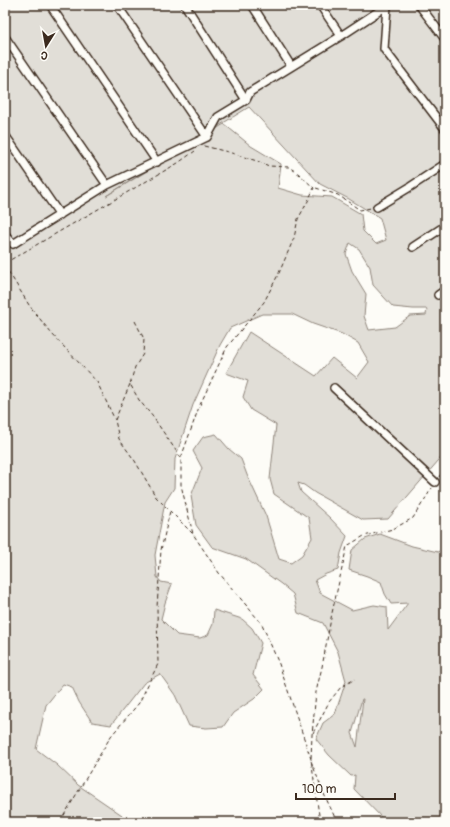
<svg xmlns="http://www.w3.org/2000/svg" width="450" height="827" font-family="Pangolin,sans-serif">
	<rect width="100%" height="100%" fill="#fdfcf7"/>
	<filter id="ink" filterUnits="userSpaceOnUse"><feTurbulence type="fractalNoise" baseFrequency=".025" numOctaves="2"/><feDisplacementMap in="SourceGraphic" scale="8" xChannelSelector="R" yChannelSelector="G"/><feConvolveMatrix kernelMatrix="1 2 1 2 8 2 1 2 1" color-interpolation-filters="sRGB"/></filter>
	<g filter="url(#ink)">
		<!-- green -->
		<path fill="#e1ded7" stroke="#8e847a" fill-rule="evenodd" d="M 5,5 L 445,5 L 445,453 L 388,519 L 363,520 L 315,493 L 304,485 L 298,483 L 301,492 L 330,518 L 347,536 L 341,553 L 338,570 L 326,574 L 315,580 L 320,593 L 352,610 L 374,605 L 387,607 L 388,630 L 408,603 L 391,604 L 385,594 L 381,582 L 367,576 L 349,570 L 352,550 L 365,539 L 380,534 L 412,546 L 438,552 L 445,545 L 445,822 L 386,822 L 354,789 L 355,775 L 351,776 L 329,755 L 316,739 L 323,723 L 335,714 L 346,681 L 338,652 L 323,623 L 298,613 L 293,594 L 281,584 L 246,559 L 212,547 L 196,525 L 191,496 L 202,468 L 193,451 L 203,437 L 216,434 L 229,449 L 241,459 L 247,475 L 266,516 L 279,559 L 291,563 L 302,555 L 312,538 L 309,518 L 274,494 L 270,479 L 276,425 L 251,410 L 243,397 L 248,381 L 226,373 L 249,332 L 316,376 L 332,358 L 357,378 L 369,362 L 358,343 L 342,334 L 313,324 L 292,314 L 262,314 L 230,328 L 220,345 L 193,405 L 175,459 L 174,488 L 165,502 L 155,555 L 157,577 L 161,582 L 172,584 L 165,603 L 161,619 L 177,635 L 200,638 L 208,635 L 213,624 L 214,610 L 242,619 L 252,628 L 261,643 L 253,675 L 264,689 L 254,699 L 233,713 L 223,727 L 206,728 L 189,726 L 175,695 L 160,674 L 144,683 L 111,725 L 92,722 L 79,702 L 72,687 L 63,684 L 46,705 L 36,749 L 57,765 L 78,785 L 122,815 L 120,822 L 5,822 ZM 249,107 L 320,184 L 349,199 L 380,218 L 386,240 L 376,244 L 363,231 L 361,214 L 332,197 L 302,195 L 278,188 L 281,164 L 251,146 L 224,124 L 106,196 ZM 350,243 L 359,249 L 370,267 L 373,285 L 393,307 L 413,309 L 427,309 L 426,315 L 410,316 L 395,327 L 369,330 L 364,316 L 366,294 L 352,271 L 346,254 ZM 362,699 L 363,699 L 357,747 L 352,733 Z"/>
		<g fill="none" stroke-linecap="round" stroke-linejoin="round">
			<!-- minor casing -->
			<g stroke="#3b2a1e" stroke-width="10">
				<path id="minor" d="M 50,5 L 157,162
					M 117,5 L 207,137
					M 185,5 L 246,100 L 250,92 L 341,36 L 388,5
					M 252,5 L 291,66
					M 320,5 L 341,36
					M 386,5 L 387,6 L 384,49 L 445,129
					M 419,5 L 445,39
					M 5,37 L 107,185
					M 5,135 L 60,215
					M 377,207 L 410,187 L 445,164
					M 5,234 L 13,244 L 107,185 L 207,137 L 218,117 L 246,100
					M 413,247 L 445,226
					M 438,295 L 445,290
					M 334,388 L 435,482"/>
			</g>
			<!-- path -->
			<path stroke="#3b2a1e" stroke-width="1" stroke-dasharray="4 3" stroke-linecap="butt" d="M 204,146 L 228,152 L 257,161 L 269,166 L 289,167 L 299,174 L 314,188 L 308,201 L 298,219 L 294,238 L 279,273 L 264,302 L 227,347 L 199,407 L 181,458 L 181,485 L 193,534 L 219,573 L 262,624 L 279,664 L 311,759 L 320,822
				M 316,188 L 338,195 L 360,210 L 371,208
				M 5,263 L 178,163 L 195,151
				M 5,266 L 29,305 L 51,333 L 97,382 L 115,420
				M 135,321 L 144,339 L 143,354 L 135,367 L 130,384 L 139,400 L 153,417 L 181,458
				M 130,384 L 115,420 L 119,439 L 135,461 L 156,497 L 193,534
				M 439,477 L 445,468
				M 313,733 L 329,702 L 341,687 L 355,679
				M 311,758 L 312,735 L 316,692 L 322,667 L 332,613 L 347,546 L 364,536 L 393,529 L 413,518 L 432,488
				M 311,761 L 324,794 L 337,822
				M 60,822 L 111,736 L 139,703 L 158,664 L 157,607 L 161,550 L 170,511"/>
			<!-- minor -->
			<use href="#minor" stroke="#fdfcf7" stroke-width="7"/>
		</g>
	</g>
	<!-- margin -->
	<rect width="450" height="827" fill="none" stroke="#fdfcf7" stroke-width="20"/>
	<rect x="10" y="10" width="430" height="807" fill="none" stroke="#3b2a1e" stroke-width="1.5" filter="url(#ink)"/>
	<!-- north arrow -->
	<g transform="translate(46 46) rotate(191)" stroke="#fdfcf7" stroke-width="3" paint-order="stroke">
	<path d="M0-3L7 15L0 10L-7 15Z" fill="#3b2a1e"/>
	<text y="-6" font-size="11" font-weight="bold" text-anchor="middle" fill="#3b2a1e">С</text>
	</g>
	<!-- scale -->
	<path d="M296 793v6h99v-6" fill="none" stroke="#3b2a1e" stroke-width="2"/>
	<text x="302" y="793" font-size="12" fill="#3b2a1e" stroke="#fdfcf7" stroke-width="3" paint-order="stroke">100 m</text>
</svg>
